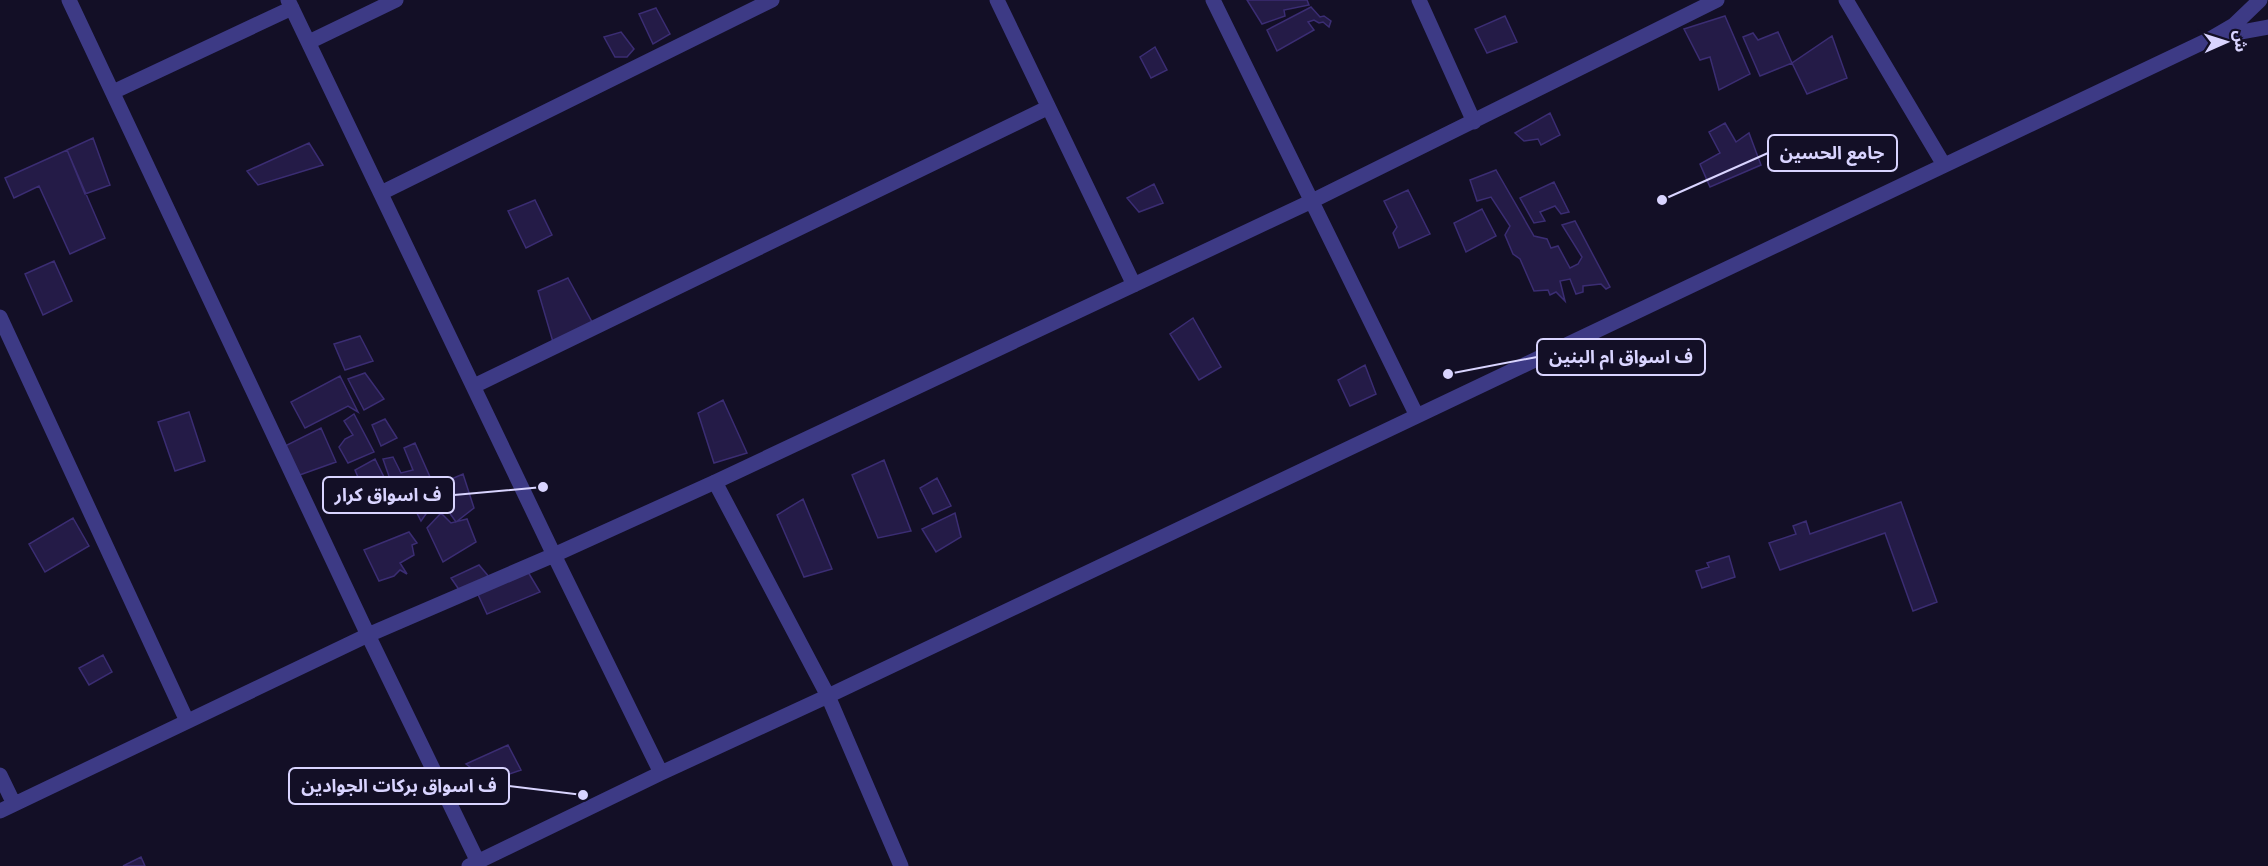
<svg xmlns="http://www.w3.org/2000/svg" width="2268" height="866" font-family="Overpass,'Noto Sans Arabic',sans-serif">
	<rect width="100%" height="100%" fill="#130f26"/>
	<!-- building -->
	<path fill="#241b47" stroke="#3b2d73" stroke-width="1.5" d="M 1247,0 L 1307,0 L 1309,5 L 1284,10 L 1285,16 L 1262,24 Z
		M 1311,7 L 1320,17 L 1324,16 L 1331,21 L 1329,27 L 1323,22 L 1319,23 L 1314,20 L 1308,22 L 1314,30 L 1277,51 L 1267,30 Z
		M 656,8 L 670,34 L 653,44 L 639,14 Z
		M 1505,16 L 1517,42 L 1487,53 L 1475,29 Z
		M 1725,16 L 1750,74 L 1719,90 L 1710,57 L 1700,60 L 1684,29 Z
		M 621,32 L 634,49 L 627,57 L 615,57 L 604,37 Z
		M 1778,32 L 1792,63 L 1760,76 L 1743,37 L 1753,33 L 1758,40 Z
		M 1832,36 L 1847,78 L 1807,94 L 1792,63 Z
		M 1155,47 L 1167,70 L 1151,78 L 1140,57 Z
		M 1550,113 L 1560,135 L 1541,145 L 1538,139 L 1524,141 L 1515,133 Z
		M 1725,123 L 1736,142 L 1749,133 L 1761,165 L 1710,187 L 1700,164 L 1720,153 L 1709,132 Z
		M 93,138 L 110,185 L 85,194 L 67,150 Z
		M 309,143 L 323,165 L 258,185 L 247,171 Z
		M 67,150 L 105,238 L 70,254 L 39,186 L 14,198 L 5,178 Z
		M 1496,170 L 1534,236 L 1547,239 L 1551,248 L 1558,246 L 1570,268 L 1578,264 L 1582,257 L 1562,225 L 1575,221 L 1610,287 L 1606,289 L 1601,284 L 1583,286 L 1583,292 L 1576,294 L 1570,279 L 1560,281 L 1565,301 L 1556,292 L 1550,295 L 1548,290 L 1534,291 L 1520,259 L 1513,254 L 1505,235 L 1510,226 L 1491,197 L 1477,201 L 1470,180 Z
		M 1554,182 L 1569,212 L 1561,214 L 1555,206 L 1540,212 L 1545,221 L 1534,223 L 1520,198 Z
		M 1154,184 L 1163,203 L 1139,212 L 1127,198 Z
		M 1408,190 L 1430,234 L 1399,248 L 1393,233 L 1397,227 L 1384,201 Z
		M 535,200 L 552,235 L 526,248 L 508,211 Z
		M 1482,209 L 1496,236 L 1466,252 L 1454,223 Z
		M 54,261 L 72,301 L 43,315 L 25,274 Z
		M 568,278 L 592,322 L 553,342 L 538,291 Z
		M 1193,318 L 1221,367 L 1199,380 L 1170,334 Z
		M 360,336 L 373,361 L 345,370 L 334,344 Z
		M 1365,365 L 1376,394 L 1350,406 L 1338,380 Z
		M 365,373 L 384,399 L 364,410 L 348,379 Z
		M 340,376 L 358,412 L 348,406 L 305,428 L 291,402 Z
		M 723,400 L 747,453 L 714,463 L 698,413 Z
		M 189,412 L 205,461 L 175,471 L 158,422 Z
		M 354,414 L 374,452 L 348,463 L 339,447 L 345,439 L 353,435 L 344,421 Z
		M 385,419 L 397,438 L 381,446 L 372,425 Z
		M 321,428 L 336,462 L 294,477 L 281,448 Z
		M 415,443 L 430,477 L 408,490 L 404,483 L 398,486 L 400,496 L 391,490 L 368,501 L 355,470 L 375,459 L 386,481 L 390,479 L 383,459 L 393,457 L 401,473 L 413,470 L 404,448 Z
		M 884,460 L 911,531 L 878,538 L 852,475 Z
		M 463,474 L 474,508 L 456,522 L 446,508 L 433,504 L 421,521 L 408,496 L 432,482 L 442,483 Z
		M 937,478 L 951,506 L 933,514 L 920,488 Z
		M 803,499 L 832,569 L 804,577 L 777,515 Z
		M 1901,502 L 1937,602 L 1913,611 L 1885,533 L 1780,570 L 1769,543 L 1796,534 L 1793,526 L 1806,521 L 1810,534 Z
		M 441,513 L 451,523 L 467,519 L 476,542 L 443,562 L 427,528 Z
		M 955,513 L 961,537 L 936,552 L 922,529 Z
		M 73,518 L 89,546 L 45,572 L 29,544 Z
		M 409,532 L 417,543 L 412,545 L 414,555 L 400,563 L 407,574 L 400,570 L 394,576 L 379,581 L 364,550 Z
		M 1729,556 L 1735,577 L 1702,588 L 1696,571 L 1709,567 L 1707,563 Z
		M 522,562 L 540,592 L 487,614 L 475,588 L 462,594 L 451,578 L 479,565 L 490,578 Z
		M 103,655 L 112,672 L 89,685 L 79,668 Z
		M 508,745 L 521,770 L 481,784 L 480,775 L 466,764 Z
		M 141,857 L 145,866 L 123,866 Z"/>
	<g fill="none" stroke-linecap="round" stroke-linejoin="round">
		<!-- minor -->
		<path stroke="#3d3a85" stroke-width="15" d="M 69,0 L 368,635 L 478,862
			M 288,0 L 554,555 L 661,773
			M 997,0 L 1134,285
			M 1213,0 L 1417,416
			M 1419,0 L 1474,122
			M 1846,0 L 1944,165
			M 2225,35 L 2268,27
			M 309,42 L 396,0
			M 113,92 L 292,8
			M 381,193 L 772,0
			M 0,317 L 187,721
			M 474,386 L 1047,108
			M 715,482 L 828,696 L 901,866
			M 0,775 L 14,804
			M 0,811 L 368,635 L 554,555 L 715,482 L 1312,201 L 1717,0
			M 469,866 L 661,773 L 828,696 L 2210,39 L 2234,25 L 2260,0"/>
	</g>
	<!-- callouts -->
	<path fill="none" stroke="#d9d4ff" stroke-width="2" d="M1662 200L1768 153M1448 374L1537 357M543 487L454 495M583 795L509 786"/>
	<g fill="#d9d4ff" stroke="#130f26" stroke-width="2">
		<circle cx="1662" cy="200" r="6"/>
		<circle cx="1448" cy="374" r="6"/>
		<circle cx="543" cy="487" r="6"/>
		<circle cx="583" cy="795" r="6"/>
	</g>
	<g fill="#130f26" stroke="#d9d4ff" stroke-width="2">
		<rect x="1768" y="135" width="129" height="36" rx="6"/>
		<rect x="1537" y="339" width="168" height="36" rx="6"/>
		<rect x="323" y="477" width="131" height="36" rx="6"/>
		<rect x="289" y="768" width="220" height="36" rx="6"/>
	</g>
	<g font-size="18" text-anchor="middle" font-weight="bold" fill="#d9d4ff">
		<text x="1832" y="159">جامع الحسين</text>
		<text x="1621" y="363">ف اسواق ام البنين</text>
		<text x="388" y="501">ف اسواق كرار</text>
		<text x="399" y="792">ف اسواق بركات الجوادين</text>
	</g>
	<!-- north arrow -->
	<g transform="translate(2226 42) rotate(87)" stroke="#130f26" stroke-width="4.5" paint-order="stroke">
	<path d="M0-4.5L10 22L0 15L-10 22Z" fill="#d9d4ff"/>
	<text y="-9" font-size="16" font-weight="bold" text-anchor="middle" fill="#d9d4ff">ش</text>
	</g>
</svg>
